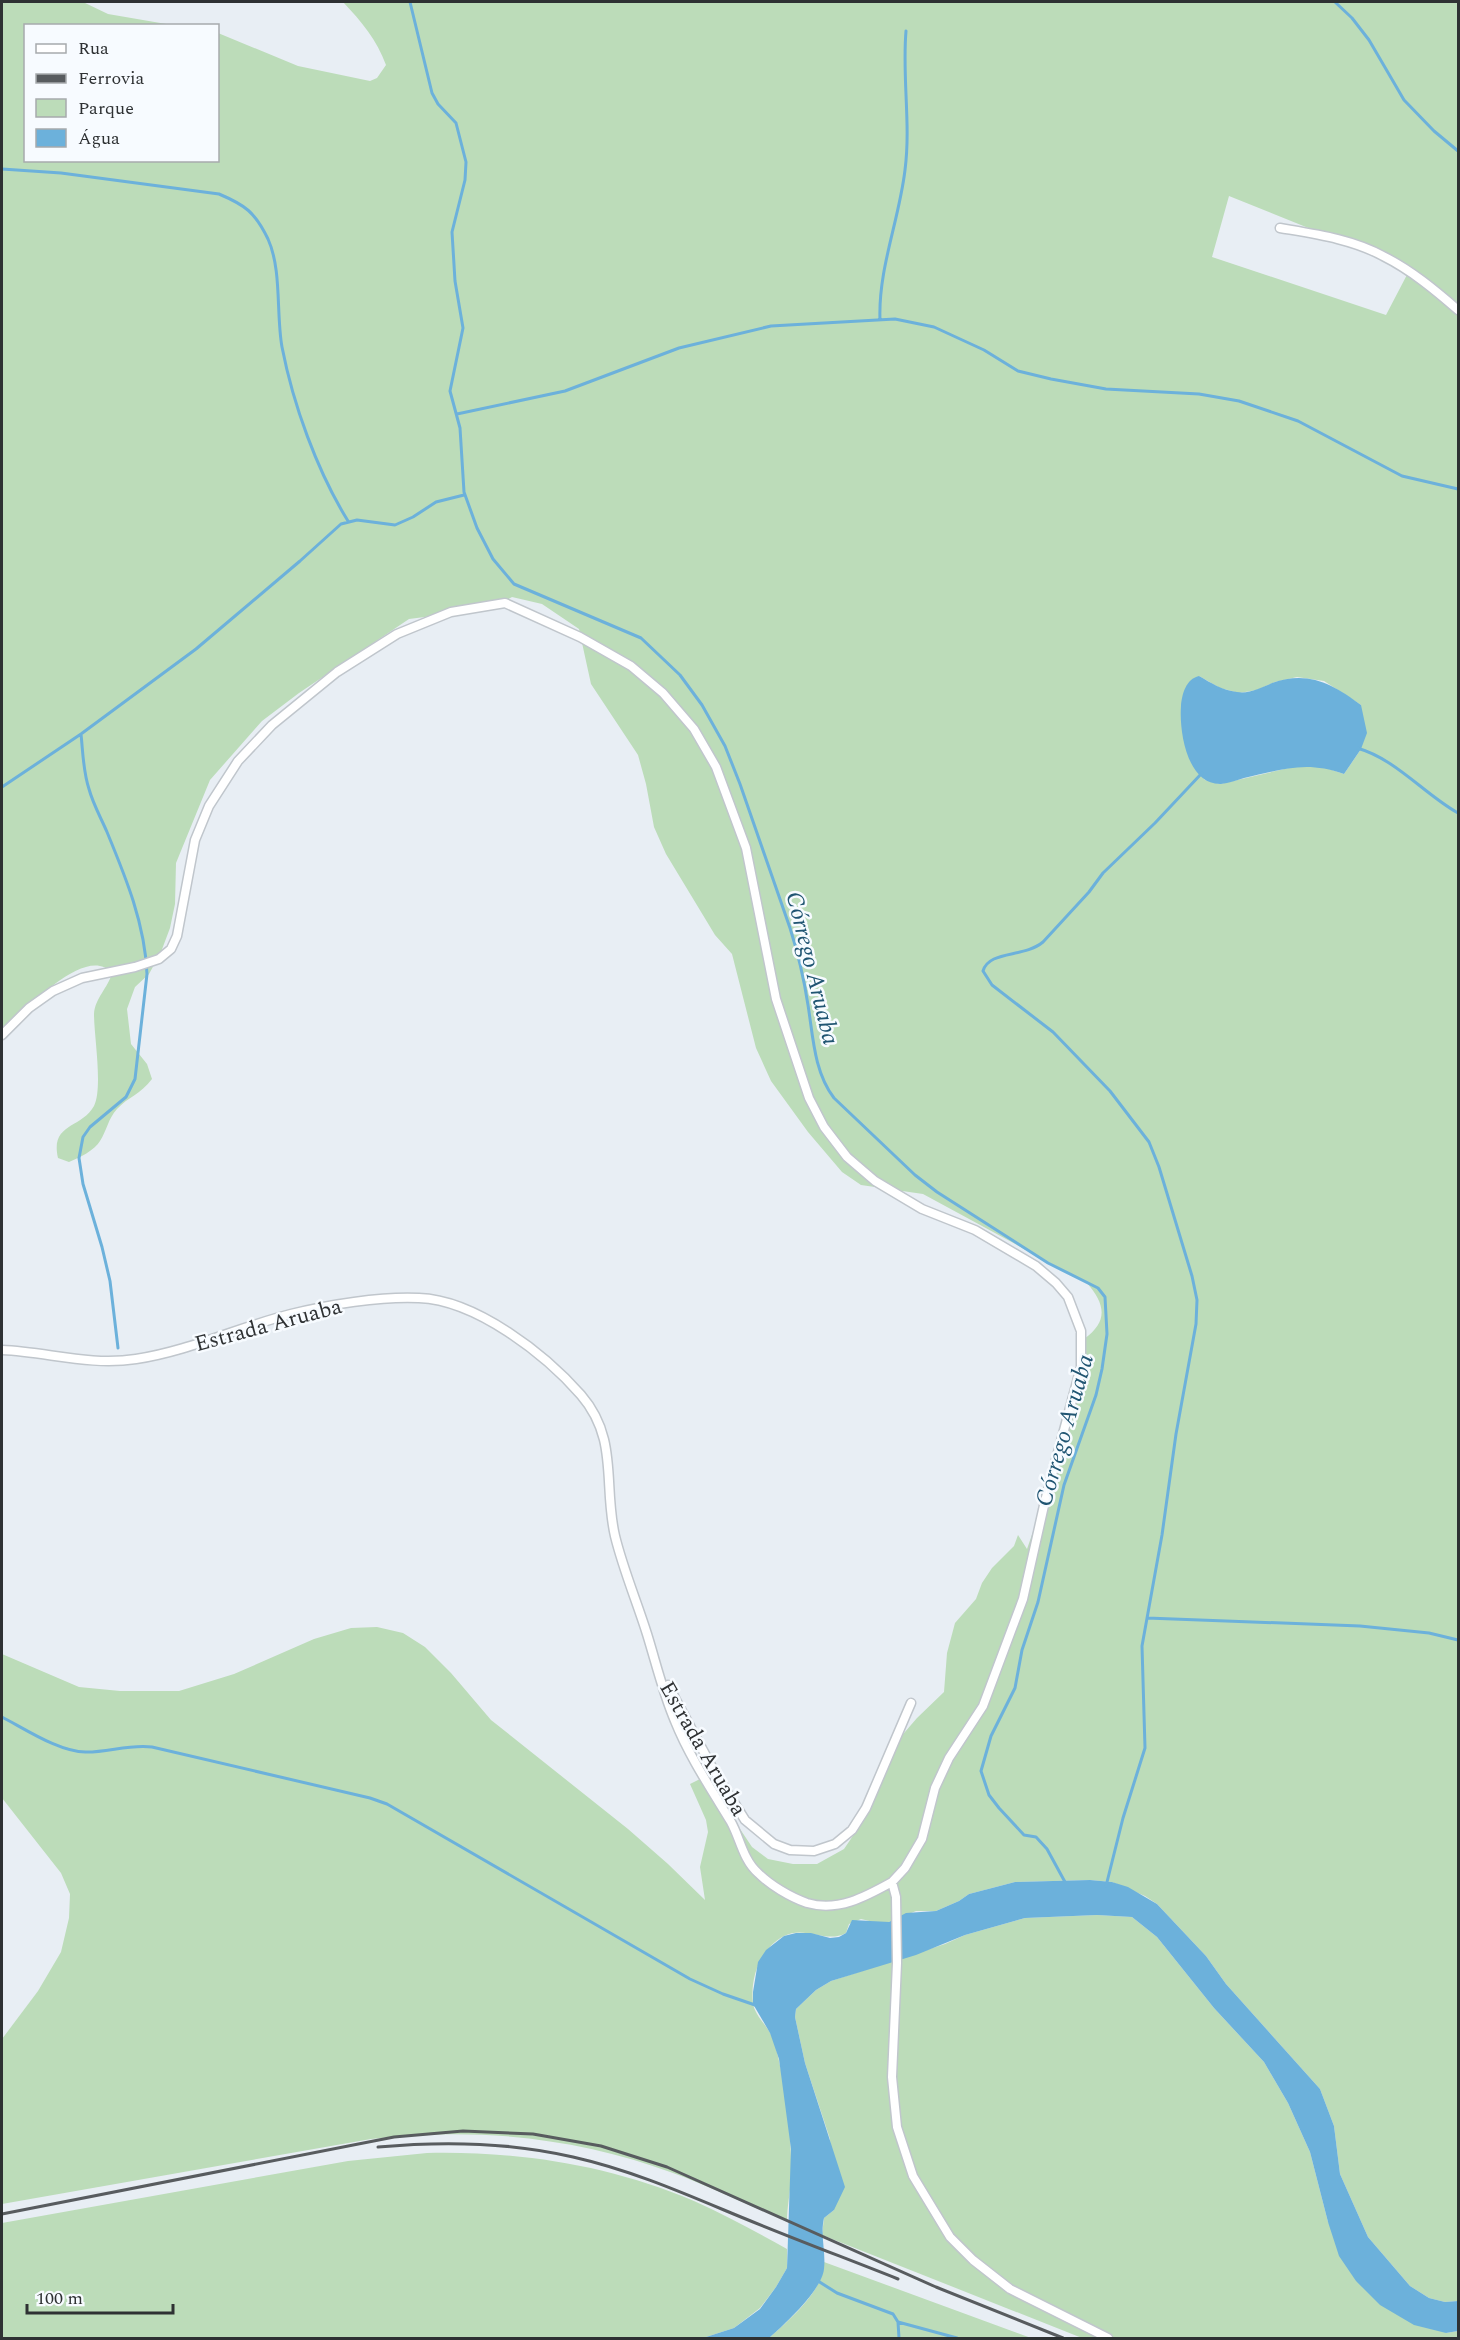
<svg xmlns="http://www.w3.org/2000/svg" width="1460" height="2340" font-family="Spectral,serif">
	<rect width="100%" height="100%" fill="#e8eef4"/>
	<!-- green -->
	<path fill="#bcdcb9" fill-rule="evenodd" d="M 2,2 L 83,2 L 108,14 L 172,25 L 26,26 L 26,160 L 218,160 L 218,33 L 298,66 L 370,81 L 377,78 L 386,65 C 377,40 361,21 343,2 L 1458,2 L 1458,2301 L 1445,2302 L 1429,2298 L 1410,2286 L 1368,2237 L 1340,2174 L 1334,2126 L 1320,2089 L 1226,1984 L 1206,1956 L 1157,1904 L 1145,1896 L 1112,1882 L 1090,1880 L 1015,1882 L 969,1894 L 959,1901 L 936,1911 L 916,1911 L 889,1922 L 878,1923 L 861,1919 L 849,1924 L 846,1933 C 826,1944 805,1925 784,1936 C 760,1949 750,1977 753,2003 C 754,2013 764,2023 769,2031 C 774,2039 777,2051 779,2061 C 788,2099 792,2141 791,2180 C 790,2194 787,2207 787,2221 C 749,2206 712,2187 673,2173 C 576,2137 474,2127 371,2139 L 2,2204 L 2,2039 L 38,1991 L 61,1952 L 69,1918 L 70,1894 L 61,1873 L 2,1798 L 2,1654 L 79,1687 L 120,1691 L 179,1691 L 234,1674 L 314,1639 L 351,1628 L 377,1627 L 403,1633 L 425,1647 L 451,1673 L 491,1720 L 628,1829 L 668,1864 L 705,1900 L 700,1867 L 708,1832 L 706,1820 L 690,1784 L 700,1779 L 730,1814 L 752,1847 L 768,1859 L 793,1864 L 817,1864 L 844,1849 L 863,1821 L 892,1747 L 917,1718 L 944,1692 L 947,1653 L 955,1623 L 976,1599 L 982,1583 L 992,1568 L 1014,1546 L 1018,1535 L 1027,1549 L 1064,1443 L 1082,1382 L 1079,1335 L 1084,1339 C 1109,1321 1105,1304 1087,1283 L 923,1194 L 861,1185 L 842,1172 L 808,1132 L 771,1081 L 756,1048 L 732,954 L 715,935 L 666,854 L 654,827 L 646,784 L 638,755 L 591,684 L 579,629 L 542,604 L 512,597 L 496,606 L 480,610 L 409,619 L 299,693 L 262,721 L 210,780 L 176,863 L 175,904 L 170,928 L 161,952 L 149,974 L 135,987 L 127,1009 L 131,1044 L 147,1064 L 152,1079 C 141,1094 128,1097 117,1109 C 108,1119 107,1130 100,1141 C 95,1150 79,1158 69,1162 L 58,1158 C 50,1123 81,1129 94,1106 C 103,1088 94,1036 94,1014 C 95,998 108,988 112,973 C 85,942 21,1015 2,1033 ZM 1229,196 L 1410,269 L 1386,315 L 1212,257 ZM 1199,676 L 1220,688 L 1239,693 L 1257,690 L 1275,682 L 1297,677 L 1324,681 L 1361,705 L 1361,749 L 1344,774 L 1323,767 L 1293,767 L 1220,784 L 1205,780 L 1196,769 Z
		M 1097,1915 L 1132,1917 L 1157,1937 L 1214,2008 L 1264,2062 L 1288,2103 L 1310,2152 L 1328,2222 L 1446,2333 L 1458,2331 L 1458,2338 L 1082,2338 L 822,2235 L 824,2218 L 834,2210 L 830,2139 L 805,2063 L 795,2017 L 796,2009 L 816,1990 L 831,1981 L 945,1944 L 965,1935 L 1025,1918 Z
		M 427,2153 C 519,2151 609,2165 694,2201 C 726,2215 756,2232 787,2249 L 787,2268 L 776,2287 L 760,2308 L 734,2328 L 703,2338 L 2,2338 L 2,2223 L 348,2161 Z
		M 824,2262 L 1031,2338 L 769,2338 C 788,2321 825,2290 824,2262 Z"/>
	<!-- water -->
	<path fill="#6cb1db" d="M 1199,676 C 1211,683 1222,690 1237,692 C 1249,694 1261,688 1272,683 C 1308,670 1333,684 1361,705 L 1367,733 L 1361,749 L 1344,774 C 1305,760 1282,770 1244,778 C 1237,780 1229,783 1221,784 C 1187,785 1179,731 1181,706 C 1182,694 1186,679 1199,676 Z
		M 1090,1880 L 1112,1882 L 1128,1887 L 1157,1904 L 1206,1956 L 1226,1984 L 1320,2089 L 1334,2126 L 1340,2174 L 1368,2237 L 1410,2286 L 1429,2298 L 1445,2302 L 1458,2301 L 1458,2331 L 1446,2333 L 1414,2325 L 1380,2305 L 1356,2281 L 1339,2256 L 1328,2222 L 1310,2152 L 1288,2103 L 1264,2062 L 1214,2008 L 1157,1937 L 1132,1917 L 1097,1915 L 1025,1918 L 965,1935 L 916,1955 L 831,1981 L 816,1990 L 796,2009 L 795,2017 L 805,2063 L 845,2187 L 834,2210 L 824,2218 C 820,2235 826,2252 824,2269 C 822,2290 784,2325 769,2338 L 703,2338 L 734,2328 L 760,2309 L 776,2287 L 787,2268 L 791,2149 L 779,2059 L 770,2033 L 753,2004 L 753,1992 L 758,1962 L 766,1950 L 784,1936 L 796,1933 L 811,1933 L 830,1938 L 839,1937 L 846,1933 L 852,1920 L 889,1922 L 906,1913 L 936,1911 L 959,1901 L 969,1894 L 1015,1882 Z"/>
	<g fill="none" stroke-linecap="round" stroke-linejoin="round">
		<!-- stream -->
		<path stroke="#6cb1db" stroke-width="3" d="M 410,2 L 432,93 L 438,104 L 456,123 L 466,162 L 465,180 L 452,232 L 455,281 L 463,328 L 450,391 L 460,428 L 464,492 L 477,528 L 493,559 L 514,584 L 641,638 L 680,675 L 702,705 L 725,746 L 740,784 L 790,928 C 798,953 804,979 808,1005 C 813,1036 814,1072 834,1098 L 915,1175 L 937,1192 L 1048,1263 L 1098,1288 L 1105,1297 L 1107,1334 L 1102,1369 L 1096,1395 L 1064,1485 L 1038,1602 L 1022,1650 L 1015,1688 L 991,1736 L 981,1771 L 989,1795 L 999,1808 L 1024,1835 L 1036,1837 L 1047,1849 L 1065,1882
			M 1335,2 L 1352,18 L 1369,40 L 1404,100 L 1434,131 L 1458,151
			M 2,169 L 61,173 L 219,194 C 245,205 255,212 268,239 C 282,270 276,314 282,347 C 293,404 317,471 348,521
			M 880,320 C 878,269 899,221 905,170 C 911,124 902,77 906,31
			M 457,414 L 565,391 L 679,348 L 771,326 L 895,319 L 934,327 L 984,350 L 1018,371 L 1051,379 L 1106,389 L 1199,394 L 1239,401 L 1298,421 L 1402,476 L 1458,489
			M 81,734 C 83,753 83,771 89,789 C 93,804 101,818 107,832 C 126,878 145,924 147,974 L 135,1079 L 126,1097 L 90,1127 L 83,1137 L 79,1158 L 83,1184 L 102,1247 L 110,1281 L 118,1348
			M 1357,748 C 1396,759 1424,794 1458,813
			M 2,787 L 81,734 L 196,649 L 300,561 L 341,524 L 357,520 L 395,525 L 413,517 L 436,502 L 464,495
			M 1147,1618 L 1360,1626 L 1429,1633 L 1458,1640
			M 2,1717 C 25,1729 61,1753 87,1752 C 109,1752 130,1744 152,1747 L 370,1798 L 387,1804 L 690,1979 L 723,1994 L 755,2005
			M 1106,1886 L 1123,1818 L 1145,1748 L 1142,1646 L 1162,1535 L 1176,1434 L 1196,1324 L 1197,1300 L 1192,1276 L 1159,1167 L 1149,1142 L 1110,1091 L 1053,1032 L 992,985 L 983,971 C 989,950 1024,958 1043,942 L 1089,892 L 1103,873 L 1155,823 L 1202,773
			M 818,2281 L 837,2293 L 893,2314 L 898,2322 L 899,2338
			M 898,2322 L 957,2338"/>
		<!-- street casing -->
		<g stroke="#c0c6cc" stroke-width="11">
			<path id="street" d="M 1280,228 C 1315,234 1352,239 1383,256 C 1411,270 1435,290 1458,310
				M 2,1035 L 29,1008 L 53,991 L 82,978 L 135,967 L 159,959 L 171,949 L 177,936 L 195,840 L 209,806 L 238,761 L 272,725 L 337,672 L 397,634 L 451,612 L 505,603 L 580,637 L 631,666 L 663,693 L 694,729 L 716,767 L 746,848 L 776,999 L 809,1098 L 824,1127 L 847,1157 L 875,1181 L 922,1209 L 975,1230 L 1036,1266 L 1056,1283 L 1068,1297 L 1081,1331 L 1081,1367 L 1045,1501 L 1023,1599 L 983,1706 L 949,1758 L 935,1788 L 922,1839 L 905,1868 L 892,1882 L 896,1897 L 897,1963 L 892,2077 L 897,2127 L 913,2176 L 950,2237 L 973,2260 L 1010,2289 L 1108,2338
				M 2,1350 C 48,1352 89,1366 136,1359 C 189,1351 239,1327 291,1314 C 326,1305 382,1296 419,1298 C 476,1300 545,1354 581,1395 C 619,1439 603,1485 615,1536 C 623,1569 637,1602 647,1634 C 656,1663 663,1693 675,1721 C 689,1756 711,1789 731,1822 C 740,1838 743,1860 758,1873 C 770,1885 790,1897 807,1903 C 838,1912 865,1897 892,1882
				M 668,1685 L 713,1769 L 745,1820 L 774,1844 L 790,1850 L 814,1851 L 835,1844 L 852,1830 L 866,1808 L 911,1703"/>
		</g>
		<!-- street -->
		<use href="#street" stroke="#fff" stroke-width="8"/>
		<!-- rail -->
		<path stroke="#585c5f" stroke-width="3" d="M 378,2147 C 443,2141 509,2142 573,2157 C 626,2169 674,2189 724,2210 C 781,2234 840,2256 898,2279
			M 2,2214 L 394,2137 L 463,2131 L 533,2134 L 601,2146 L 667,2167 L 936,2287 L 1063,2338"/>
	</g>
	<g text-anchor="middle" stroke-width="5" stroke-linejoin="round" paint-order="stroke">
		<!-- street labels -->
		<g font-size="22" fill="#2e3133" stroke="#f7fbff">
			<text transform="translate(268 1324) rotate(-15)" y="8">Estrada Aruaba</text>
			<text transform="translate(704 1748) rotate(60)" y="8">Estrada Aruaba</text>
		</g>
		<!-- water labels -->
		<g font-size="24" font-style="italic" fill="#205572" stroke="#f7fbff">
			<text transform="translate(813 968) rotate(76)" y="8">Córrego Aruaba</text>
			<text transform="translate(1064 1430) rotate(-74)" y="8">Córrego Aruaba</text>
		</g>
	</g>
	<!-- border -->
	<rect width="1460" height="2340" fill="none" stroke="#2e3133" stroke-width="6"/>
	<!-- legend -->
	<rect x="24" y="24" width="195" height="138" fill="#f7fbff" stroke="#a7aaad" stroke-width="1.5"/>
	<rect x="36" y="44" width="30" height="9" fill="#ffffff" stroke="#a7aaad" stroke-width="1.5"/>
	<text x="78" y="54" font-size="18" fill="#2e3133">Rua</text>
	<rect x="36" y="74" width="30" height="9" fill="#585c5f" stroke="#a7aaad" stroke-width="1.5"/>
	<text x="78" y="84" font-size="18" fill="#2e3133">Ferrovia</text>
	<rect x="36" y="99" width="30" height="18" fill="#bcdcb9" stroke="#a7aaad" stroke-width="1.5"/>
	<text x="78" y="114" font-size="18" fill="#2e3133">Parque</text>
	<rect x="36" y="129" width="30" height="18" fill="#6cb1db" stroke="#a7aaad" stroke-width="1.5"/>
	<text x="78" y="144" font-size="18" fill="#2e3133">Água</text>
	<!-- scale -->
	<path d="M27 2304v9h146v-9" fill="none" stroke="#2e3133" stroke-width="3"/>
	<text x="36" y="2304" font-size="18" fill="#2e3133" stroke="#f7fbff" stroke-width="4.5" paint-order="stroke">100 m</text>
</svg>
